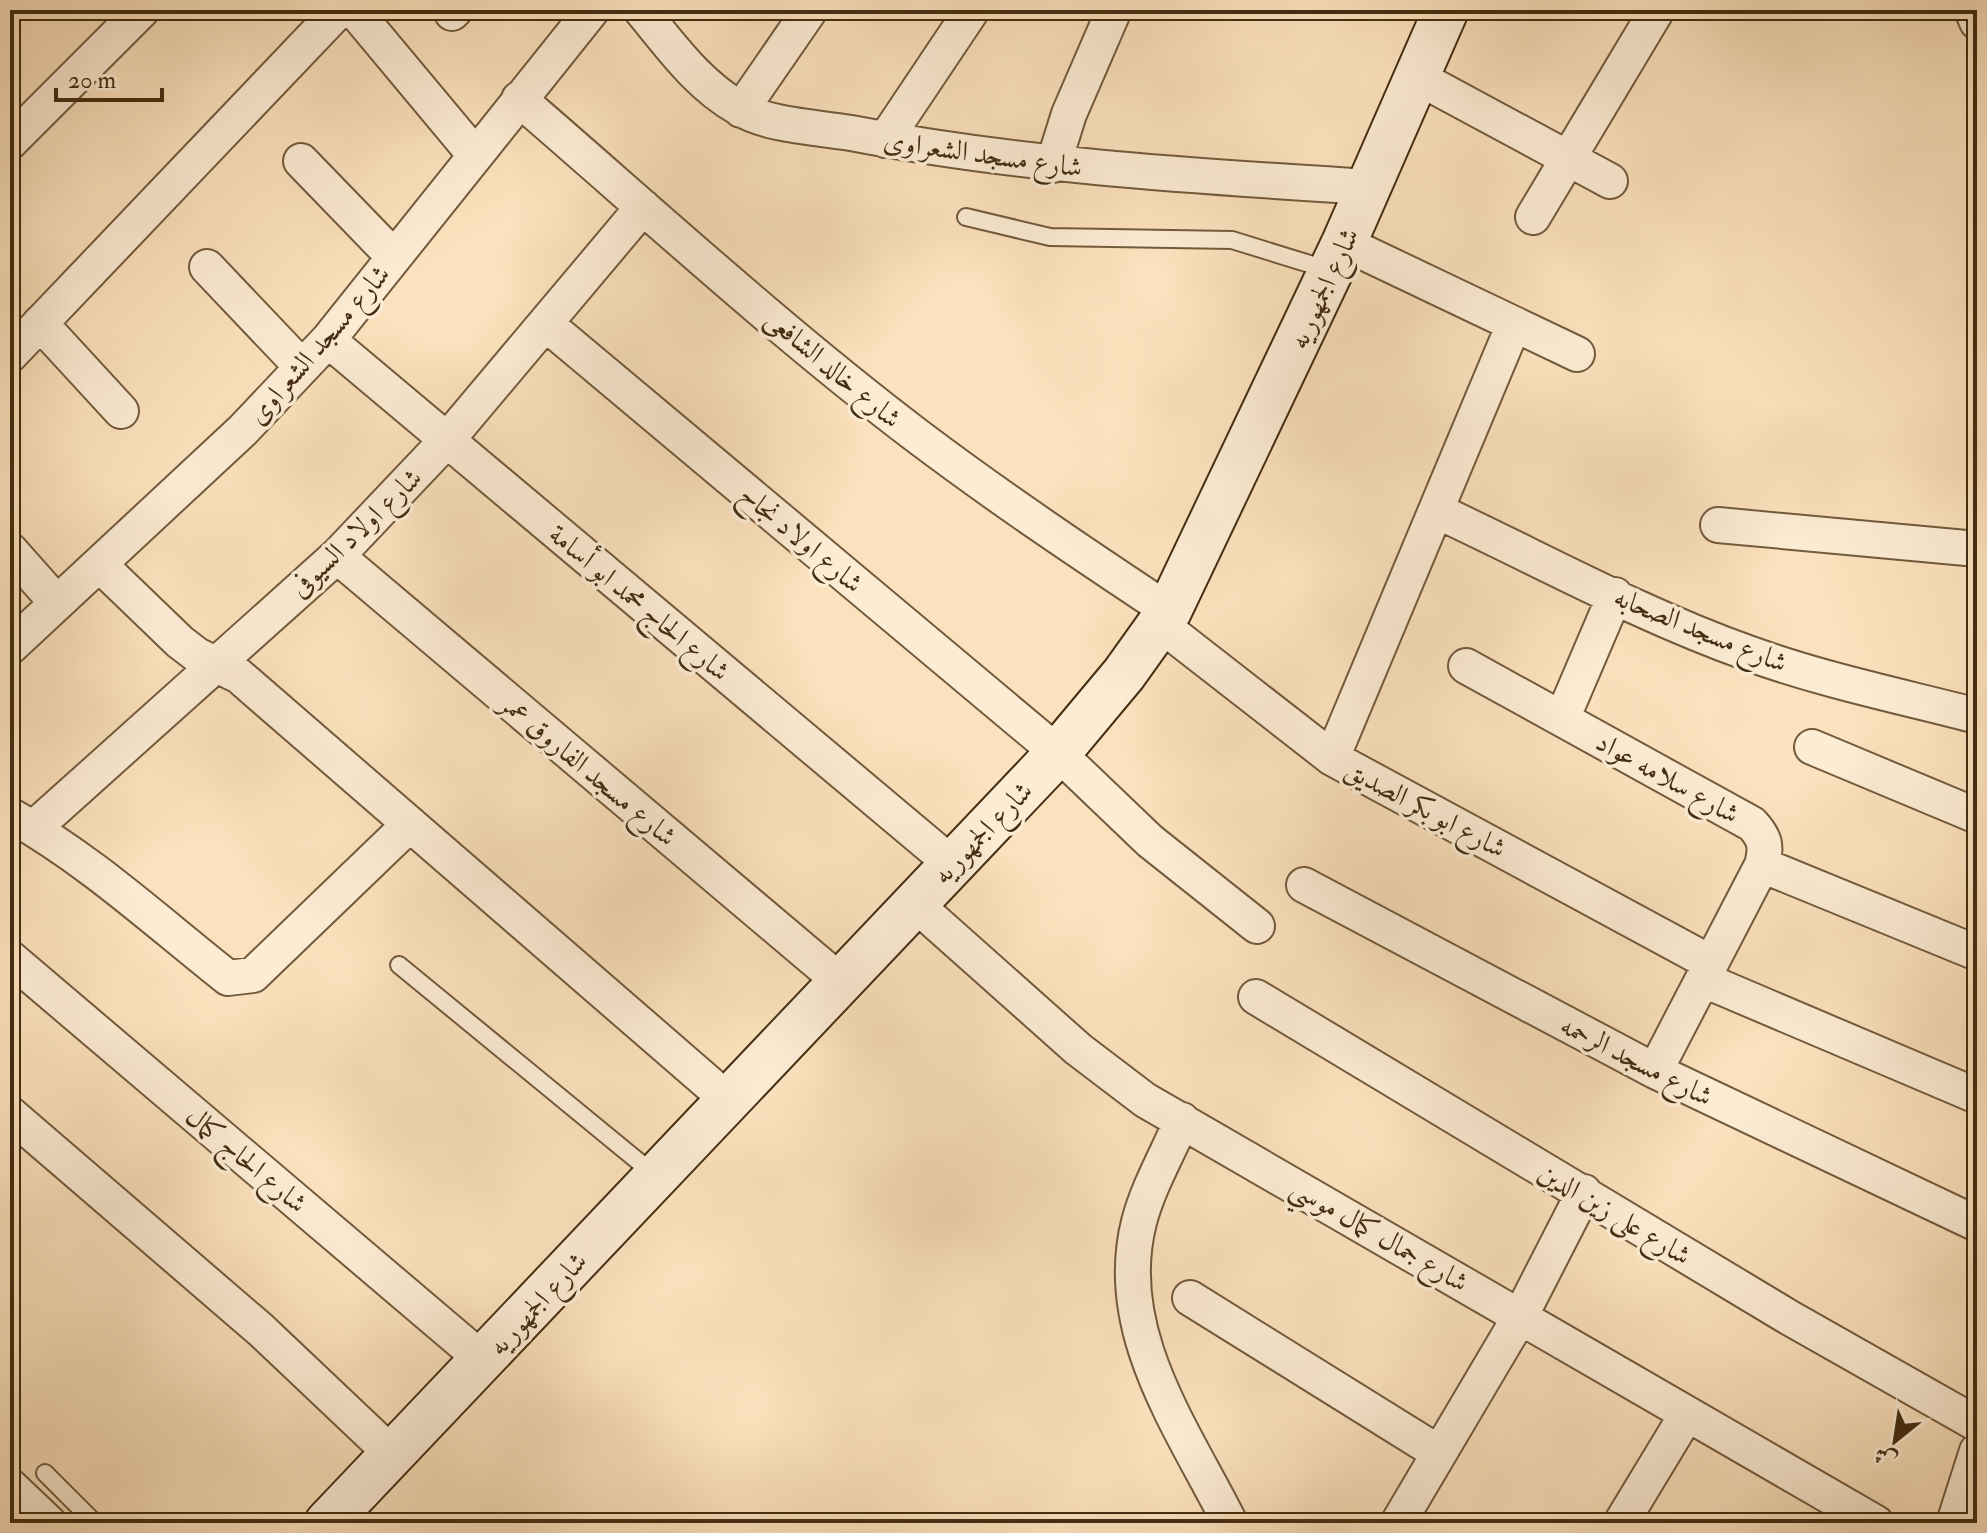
<svg xmlns="http://www.w3.org/2000/svg" width="1987" height="1533" font-family="'IM FELL Double Pica',Amiri,serif">
	<rect width="100%" height="100%" fill="#fbe1bd"/>
	<filter id="stains"><feTurbulence type="fractalNoise" baseFrequency=".0025" numOctaves="4"/><feColorMatrix values="0 0 0 0 .2 0 0 0 0 .09 0 0 0 0 .02 0 0 0 .5 -.17"/></filter>
	<radialGradient id="worn" r=".72"><stop offset=".6" stop-color="#630" stop-opacity="0"/><stop offset="1" stop-color="#630" stop-opacity=".3"/></radialGradient>
	<g fill="none" stroke-linecap="round" stroke-linejoin="round">
		<!-- service casing -->
		<g stroke="#725a3c" stroke-width="20">
			<path id="service" d="M 966,217 L 1050,237 L 1232,240 L 1329,270
				M 399,965 L 655,1175
				M 45,1473 L 95,1523"/>
		</g>
		<!-- minor casing -->
		<g stroke="#725a3c" stroke-width="38">
			<path id="minor" d="M 354,10 L 475,155
				M 641,10 C 670,45 698,85 739,108 C 769,126 816,127 851,133 C 1022,166 1195,176 1369,187
				M 1972,10 L 1977,22
				M 452,13 L 455,10
				M 1417,77 L 1610,181
				M 519,99 C 650,212 778,330 916,435 C 998,497 1083,554 1169,611
				M 741,110 L 810,10
				M 885,140 L 972,10
				M 10,142 L 142,10
				M 301,161 L 394,257
				M 1053,165 L 1069,114 L 1114,10
				M 1533,217 L 1657,10
				M 1344,243 L 1577,354
				M 207,267 L 302,367
				M 40,323 L 121,411
				M 546,324 L 1058,753 L 1150,841 L 1257,926
				M 328,340 L 952,864
				M 10,355 L 339,10
				M 1437,511 C 1540,559 1641,615 1748,653 C 1822,680 1900,696 1977,716
				M 1718,525 L 1977,549
				M 10,550 L 57,603
				M 337,556 L 841,982
				M 99,564 L 180,642 L 197,655 L 239,676 L 728,1100
				M 1160,624 L 1332,758 L 1711,963
				M 10,647 L 243,430 L 328,340 L 592,10
				M 1466,666 L 1752,824 C 1765,838 1767,846 1762,865 L 1655,1071
				M 1562,719 L 1615,595
				M 1812,747 L 1977,816
				M 1332,758 L 1514,324
				M 10,815 C 90,860 156,921 228,978 L 253,975 L 410,824
				M 35,827 L 337,556 L 447,440 L 643,207
				M 1762,865 L 1977,953
				M 1304,885 L 1655,1071 L 1977,1224
				M 914,903 L 1078,1049 L 1145,1100 L 1876,1523
				M 10,958 L 483,1360
				M 1704,980 L 1977,1096
				M 1256,997 L 1790,1318 L 1977,1424
				M 10,1114 L 261,1330 L 394,1456
				M 1182,1120 C 1168,1153 1148,1187 1139,1222 C 1111,1332 1183,1429 1230,1523
				M 1190,1298 L 1439,1453
				M 10,1486 L 49,1523
				M 1398,1523 L 1521,1315 L 1584,1192
				M 1621,1523 L 1687,1414
				M 1954,1523 L 1977,1451"/>
		</g>
		<!-- secondary casing -->
		<g stroke="#442d11" stroke-width="48">
			<path id="secondary" d="M 327,1523 L 1058,753 L 1124,674 L 1169,611 L 1344,243 L 1446,10"/>
		</g>
		<!-- service -->
		<use href="#service" stroke="#fcecd4" stroke-width="16"/>
		<!-- minor -->
		<use href="#minor" stroke="#fcecd4" stroke-width="34"/>
		<!-- secondary -->
		<use href="#secondary" stroke="#fcecd4" stroke-width="44"/>
	</g>
	<g text-anchor="middle" stroke-width="7" stroke-linejoin="round" paint-order="stroke">
		<!-- street labels -->
		<g font-size="28" fill="#442d11" stroke="#fcecd4">
			<text transform="translate(983 153) rotate(8)" y="10">شارع مسجد الشعراوى</text>
			<text transform="translate(1323 288) rotate(-65)" y="10">شارع الجمهوريه</text>
			<text transform="translate(318 344) rotate(-49)" y="10">شارع مسجد الشعراوى</text>
			<text transform="translate(834 368) rotate(40)" y="10">شارع خالد الشافعى</text>
			<text transform="translate(355 532) rotate(-44)" y="10">شارع اولاد السيوفى</text>
			<text transform="translate(802 538) rotate(40)" y="10">شارع اولاد نجاح</text>
			<text transform="translate(640 602) rotate(40)" y="10">شارع الحاج محمد ابو أسامة</text>
			<text transform="translate(1701 629) rotate(22)" y="10">شارع مسجد الصحابه</text>
			<text transform="translate(589 769) rotate(40)" y="10">شارع مسجد الفاروق عمر</text>
			<text transform="translate(1668 777) rotate(29)" y="10">شارع سلامه عواد</text>
			<text transform="translate(1426 808) rotate(28)" y="10">شارع ابو بكر الصديق</text>
			<text transform="translate(982 832) rotate(-46)" y="10">شارع الجمهوريه</text>
			<text transform="translate(1637 1060) rotate(27)" y="10">شارع مسجد الرحمه</text>
			<text transform="translate(247 1159) rotate(40)" y="10">شارع الحاج كمال</text>
			<text transform="translate(1615 1213) rotate(31)" y="10">شارع على زين الدين</text>
			<text transform="translate(1380 1234) rotate(30)" y="10">شارع جمال كمال موسي</text>
			<text transform="translate(537 1303) rotate(-47)" y="10">شارع الجمهوريه</text>
		</g>
	</g>
	<!-- margin -->
	<rect width="1987" height="1533" fill="none" stroke="#fbe1bd" stroke-width="40"/>
	<rect x="12" y="12" width="1963" height="1509" fill="none" stroke="#442d11" stroke-width="4"/>
	<rect x="20" y="20" width="1947" height="1493" fill="none" stroke="#442d11" stroke-width="2"/>
	<!-- north arrow -->
	<g transform="translate(1895 1441) rotate(210)" stroke="#fcecd4" stroke-width="6" paint-order="stroke">
	<path d="M0-6L14 30L0 20L-14 30Z" fill="#442d11"/>
	<text y="-12" font-size="22" font-weight="bold" text-anchor="middle" fill="#442d11">ش</text>
	</g>
	<!-- scale -->
	<path d="M56 88v12h106v-12" fill="none" stroke="#442d11" stroke-width="4"/>
	<text x="68" y="88" font-size="24" fill="#442d11" stroke="#fcecd4" stroke-width="6" paint-order="stroke">20 m</text>
	<rect width="100%" height="100%" filter="url(#stains)"/>
	<rect width="100%" height="100%" fill="url(#worn)"/>
</svg>
